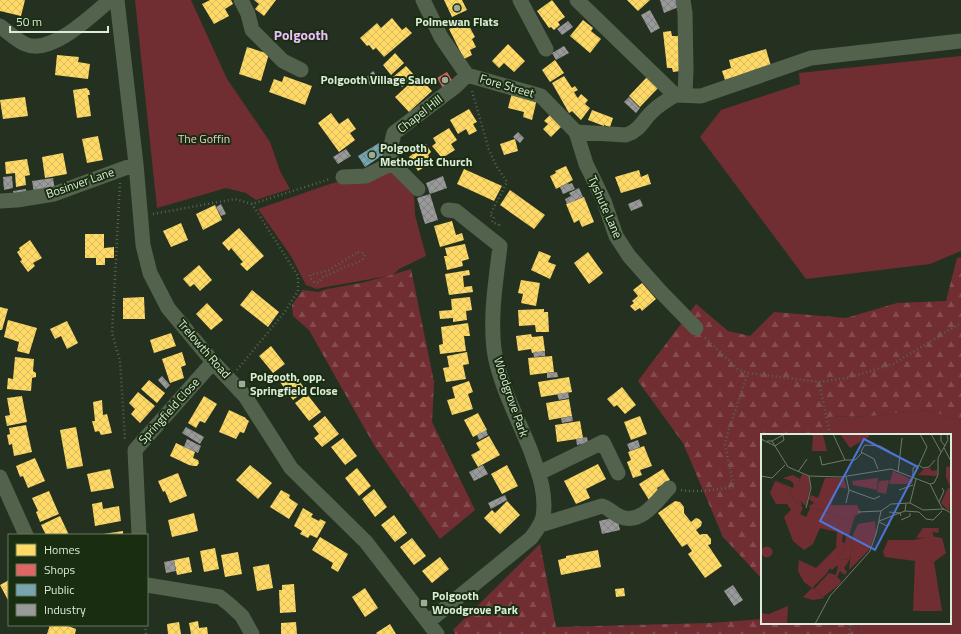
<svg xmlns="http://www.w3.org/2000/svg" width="961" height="634" font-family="'Titillium Web',sans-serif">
	<defs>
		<pattern id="forest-firs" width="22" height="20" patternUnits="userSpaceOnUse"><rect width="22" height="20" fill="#712e32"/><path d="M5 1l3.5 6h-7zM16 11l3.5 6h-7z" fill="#854c4f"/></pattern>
		<pattern id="homes-cross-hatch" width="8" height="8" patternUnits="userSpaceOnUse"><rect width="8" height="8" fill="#ffd966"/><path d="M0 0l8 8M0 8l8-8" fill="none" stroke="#d9bc5f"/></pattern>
		<pattern id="shops-cross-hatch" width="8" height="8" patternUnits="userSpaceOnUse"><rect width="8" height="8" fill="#e06666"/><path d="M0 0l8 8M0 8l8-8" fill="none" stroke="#b15c5b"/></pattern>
		<pattern id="public-cross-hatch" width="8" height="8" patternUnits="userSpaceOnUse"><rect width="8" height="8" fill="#76a5af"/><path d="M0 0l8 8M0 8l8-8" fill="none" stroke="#66888e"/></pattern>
		<pattern id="industry-cross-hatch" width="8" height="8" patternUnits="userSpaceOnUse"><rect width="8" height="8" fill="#999"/><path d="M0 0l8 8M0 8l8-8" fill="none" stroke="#7f807f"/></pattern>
	</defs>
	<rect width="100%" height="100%" fill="#253120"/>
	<!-- green -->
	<path fill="#712e32" d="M 135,0 L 191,0 L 227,79 L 270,142 L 280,171 L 290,189 L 256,200 L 246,193 L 226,188 L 157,208 Z
		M 961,56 L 961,251 L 930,264 L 806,279 L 700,137 L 721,110 L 800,84 L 799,73 Z
		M 392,166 L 414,195 L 415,215 L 426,256 L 399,269 L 393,275 L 388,276 L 326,287 L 317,289 L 306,285 L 291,256 L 258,209 L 327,185 Z
		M 928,410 L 961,421 L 961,634 L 859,634 L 858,623 L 950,623 L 950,435 L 830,435 L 826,417 L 871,416 Z"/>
	<!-- forest -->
	<path fill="url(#forest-firs)" d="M 961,257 L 961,421 L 928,410 L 871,416 L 826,417 L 830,435 L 762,435 L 762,579 L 723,537 L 683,443 L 638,381 L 696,304 L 728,331 L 750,336 L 774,312 L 846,318 L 897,303 L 946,301 L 957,258 Z
		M 411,269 L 434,382 L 432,422 L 475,510 L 440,539 L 374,445 L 309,330 L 293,316 L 292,305 L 303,290 L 318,292 L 327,289 L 361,283 L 388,276 Z
		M 540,544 L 556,627 L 711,623 L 762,619 L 762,623 L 858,623 L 859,634 L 455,634 L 453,630 Z"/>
	<!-- homes -->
	<path fill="url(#homes-cross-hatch)" d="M 0,0 L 25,0 L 21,16 L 0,11 Z
		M 210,0 L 231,0 L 233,4 L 225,9 L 229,16 L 214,24 L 202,4 Z
		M 254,0 L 276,0 L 264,16 L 255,9 L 259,4 Z
		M 444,0 L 462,0 L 467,10 L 452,17 Z
		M 552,0 L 565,17 L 558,22 L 560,25 L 554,30 L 551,27 L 549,28 L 537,11 Z
		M 627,0 L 650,0 L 638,11 Z
		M 392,18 L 402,30 L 406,27 L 412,33 L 384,57 L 376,48 L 373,50 L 369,45 L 367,46 L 360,38 L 377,23 L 381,28 Z
		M 583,20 L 593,28 L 591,31 L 601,39 L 590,53 L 570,36 Z
		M 468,24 L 475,37 L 472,39 L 476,47 L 470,50 L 472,55 L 464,59 L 449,29 L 457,25 L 459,28 Z
		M 671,31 L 672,36 L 678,36 L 680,71 L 673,72 L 672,68 L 667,68 L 663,32 Z
		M 508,44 L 525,61 L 514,72 L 504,63 L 499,68 L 492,61 Z
		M 247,47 L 269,54 L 261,81 L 239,74 Z
		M 766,49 L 771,66 L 725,80 L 722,71 L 731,68 L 729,60 Z
		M 395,53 L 404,63 L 391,75 L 383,65 Z
		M 57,55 L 79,57 L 78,62 L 90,64 L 88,79 L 55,75 Z
		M 555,60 L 564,73 L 550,82 L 542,70 Z
		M 406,66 L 414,75 L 402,87 L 393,77 Z
		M 284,76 L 312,86 L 305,105 L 269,92 L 274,79 L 282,82 Z
		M 418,76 L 432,91 L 409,112 L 395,97 Z
		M 564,76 L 572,88 L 575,86 L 578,90 L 574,92 L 577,97 L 578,98 L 581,94 L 588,100 L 585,104 L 590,108 L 581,120 L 572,111 L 569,113 L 552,83 Z
		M 647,77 L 658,88 L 640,107 L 629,96 Z
		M 87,88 L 88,90 L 89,90 L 90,95 L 88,95 L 91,116 L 77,118 L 73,90 Z
		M 512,93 L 537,99 L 532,120 L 523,117 L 524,112 L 508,108 Z
		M 25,97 L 28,116 L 3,119 L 0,100 Z
		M 469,109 L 477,122 L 473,124 L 477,131 L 469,135 L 466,129 L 458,134 L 450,120 Z
		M 592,110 L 613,118 L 610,127 L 604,125 L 604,126 L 588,120 Z
		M 331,113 L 339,124 L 348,118 L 356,129 L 350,133 L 355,140 L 339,152 L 318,123 Z
		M 552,113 L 563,125 L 551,137 L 543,129 L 548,124 L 544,121 Z
		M 449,128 L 457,140 L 451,144 L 455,150 L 442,158 L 432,146 L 436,143 L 433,138 Z
		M 98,136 L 103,160 L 87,163 L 82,139 Z
		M 515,139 L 518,151 L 504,155 L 500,144 Z
		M 426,144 L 431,152 L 428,155 L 432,162 L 418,171 L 409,157 Z
		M 63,153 L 67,174 L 45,178 L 42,157 Z
		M 27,159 L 30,175 L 25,176 L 26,185 L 16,187 L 15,173 L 6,174 L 5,162 Z
		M 566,166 L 573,180 L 556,189 L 550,176 L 556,173 L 555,171 Z
		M 464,169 L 502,186 L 494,201 L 457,184 Z
		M 639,170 L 641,177 L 648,174 L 651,184 L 621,193 L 615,177 Z
		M 510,190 L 545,215 L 534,229 L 500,205 Z
		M 584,197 L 594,222 L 582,227 L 579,220 L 574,223 L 566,204 Z
		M 215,205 L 222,220 L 203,230 L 196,214 Z
		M 452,221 L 456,235 L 462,233 L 464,240 L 440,247 L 434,226 Z
		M 181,223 L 188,240 L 171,247 L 163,231 Z
		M 239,228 L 264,256 L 247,271 L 240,264 L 243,262 L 231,248 L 229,251 L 222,243 Z
		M 85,234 L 104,234 L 104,248 L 114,247 L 114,258 L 105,258 L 105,265 L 96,265 L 96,258 L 85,258 Z
		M 30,240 L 42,258 L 33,263 L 35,266 L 28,272 L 20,261 L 22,260 L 17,252 L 20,250 L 19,248 Z
		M 465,244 L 469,259 L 462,261 L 463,266 L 447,270 L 444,256 L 447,256 L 445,248 Z
		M 539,251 L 551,256 L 548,262 L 556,265 L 550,279 L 531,270 Z
		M 588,252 L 603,273 L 589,284 L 574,263 Z
		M 199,265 L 212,280 L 200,291 L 194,284 L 190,287 L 183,279 Z
		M 469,270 L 470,275 L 463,276 L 464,287 L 472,286 L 473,292 L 449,295 L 445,274 Z
		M 521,280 L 540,283 L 536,306 L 521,303 L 523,294 L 518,293 Z
		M 642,283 L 656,299 L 642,311 L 640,308 L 635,311 L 630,306 L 634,303 L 632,301 L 638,296 L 633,290 Z
		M 252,290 L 279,312 L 268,327 L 240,305 Z
		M 144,297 L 145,319 L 123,319 L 123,298 Z
		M 470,297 L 472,310 L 466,311 L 467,320 L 453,322 L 453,318 L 440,319 L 439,311 L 452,310 L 451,299 Z
		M 207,303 L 223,320 L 211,330 L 196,314 Z
		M 0,307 L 8,309 L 2,330 L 0,330 Z
		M 544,309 L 544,312 L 548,312 L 549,332 L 536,332 L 535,325 L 519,326 L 518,310 Z
		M 8,320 L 37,328 L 29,354 L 17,351 L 19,342 L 4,337 Z
		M 67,321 L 78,343 L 67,349 L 61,336 L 55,339 L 50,329 Z
		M 468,323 L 470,336 L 464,336 L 466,351 L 440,354 L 439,345 L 443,344 L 441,327 Z
		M 171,333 L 176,346 L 154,353 L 150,340 Z
		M 531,334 L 532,337 L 543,336 L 545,351 L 532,353 L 531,349 L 518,351 L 516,336 Z
		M 271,346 L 285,364 L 273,373 L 259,356 Z
		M 182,352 L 186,365 L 181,367 L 184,378 L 170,383 L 162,359 Z
		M 467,352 L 469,364 L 463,365 L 466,379 L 446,382 L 443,368 L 449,367 L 447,356 Z
		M 552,356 L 554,372 L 530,375 L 528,358 Z
		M 15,357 L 34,359 L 33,371 L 36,373 L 36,377 L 32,378 L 31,391 L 7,389 L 8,378 L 13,379 Z
		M 292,372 L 306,390 L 293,400 L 280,382 Z
		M 569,377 L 572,392 L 541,397 L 538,382 Z
		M 149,380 L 165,393 L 157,403 L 141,389 Z
		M 469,381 L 473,392 L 468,394 L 473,409 L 452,415 L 447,400 L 455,398 L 452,387 Z
		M 622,387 L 636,405 L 625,414 L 617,405 L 614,407 L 607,399 Z
		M 138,392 L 155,406 L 140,423 L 131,414 L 135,409 L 129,403 Z
		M 307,394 L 321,412 L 309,421 L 295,403 Z
		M 22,396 L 27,422 L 7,426 L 5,416 L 10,415 L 7,398 Z
		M 204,396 L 217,404 L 205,423 L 200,421 L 196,428 L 188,423 Z
		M 569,399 L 572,416 L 549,420 L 546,403 Z
		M 102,400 L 103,415 L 107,414 L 112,433 L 101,435 L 99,431 L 95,432 L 92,421 L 95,421 L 93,402 Z
		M 229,410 L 246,418 L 246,419 L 249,421 L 244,433 L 240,432 L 236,439 L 219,432 Z
		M 478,413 L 487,430 L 473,437 L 464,420 Z
		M 325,416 L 339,434 L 322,447 L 314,438 L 319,434 L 313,426 Z
		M 640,416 L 647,434 L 631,440 L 624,422 Z
		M 580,421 L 583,438 L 557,442 L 555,425 Z
		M 26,425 L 32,452 L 14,456 L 12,444 L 9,445 L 7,435 L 10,434 L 9,428 Z
		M 76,427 L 83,466 L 67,469 L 60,430 Z
		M 489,436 L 500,455 L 478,467 L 471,455 L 480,450 L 476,443 Z
		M 343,438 L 357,456 L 345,465 L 331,447 Z
		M 176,443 L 195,452 L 193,458 L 198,460 L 199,463 L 197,466 L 194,466 L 189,465 L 170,456 Z
		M 644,446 L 652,466 L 640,470 L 642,475 L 633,478 L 627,462 L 631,460 L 628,452 Z
		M 35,458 L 45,481 L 28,488 L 23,476 L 20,477 L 16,466 Z
		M 598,464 L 606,479 L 586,489 L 590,498 L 576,504 L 564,481 Z
		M 250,465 L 272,483 L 258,499 L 236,480 Z
		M 507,465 L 518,486 L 502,494 L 491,474 Z
		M 357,468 L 371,486 L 359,496 L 345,478 Z
		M 110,469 L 114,488 L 91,492 L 87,474 Z
		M 663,469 L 670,480 L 657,488 L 660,493 L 649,500 L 639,484 Z
		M 178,473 L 187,496 L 170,503 L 165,491 L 163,492 L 158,481 Z
		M 374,489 L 387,507 L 375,517 L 362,499 Z
		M 281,490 L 290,495 L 289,498 L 298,504 L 289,519 L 270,507 Z
		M 49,491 L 59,514 L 40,522 L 36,512 L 38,511 L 32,498 Z
		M 507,501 L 520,515 L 500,534 L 484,518 L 492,510 L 495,513 Z
		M 675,501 L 680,502 L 684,507 L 684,513 L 691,522 L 696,518 L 699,519 L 702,522 L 701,526 L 696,530 L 700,535 L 702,534 L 707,534 L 711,539 L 711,544 L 708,545 L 722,566 L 705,578 L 688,554 L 692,551 L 687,544 L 682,547 L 658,513 Z
		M 102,502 L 103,509 L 119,506 L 121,521 L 95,526 L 92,504 Z
		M 303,508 L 313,514 L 311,517 L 319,521 L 320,519 L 326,522 L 317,538 L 310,535 L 308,538 L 300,534 L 302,531 L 294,526 Z
		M 194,513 L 198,531 L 172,537 L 168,520 Z
		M 394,515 L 407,533 L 395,542 L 381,525 Z
		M 60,516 L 69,535 L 49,535 L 49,534 L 46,535 L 41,525 Z
		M 123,531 L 123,535 L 103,535 L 103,534 Z
		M 320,537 L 348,554 L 338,572 L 331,568 L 333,563 L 312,550 Z
		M 412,538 L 426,556 L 414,565 L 400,547 Z
		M 215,548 L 219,569 L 204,572 L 200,551 Z
		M 598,550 L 601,567 L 561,575 L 558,560 L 566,558 L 566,556 Z
		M 238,552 L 242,574 L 225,577 L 221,555 Z
		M 189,557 L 192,572 L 177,575 L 174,560 Z
		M 440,557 L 449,569 L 432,583 L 422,571 Z
		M 269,564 L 273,588 L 257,591 L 253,567 Z
		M 9,580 L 9,602 L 0,585 Z
		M 294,584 L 296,612 L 280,613 L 279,590 L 282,590 L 282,585 Z
		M 365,588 L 378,608 L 365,617 L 352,597 Z
		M 624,588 L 625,596 L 616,597 L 615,589 Z
		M 198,621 L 199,628 L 207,627 L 208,634 L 191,634 L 189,623 Z
		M 179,622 L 181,634 L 168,634 L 167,624 Z
		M 296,622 L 297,634 L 281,634 L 281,623 Z
		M 390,624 L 396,634 L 377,634 L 376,633 Z
		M 50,625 L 65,625 L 76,629 L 75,634 L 47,634 Z"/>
	<!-- shops -->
	<path fill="url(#shops-cross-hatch)" d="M 447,72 L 453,82 L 443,88 L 437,78 Z"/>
	<!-- public -->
	<path fill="url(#public-cross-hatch)" d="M 379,143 L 386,153 L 365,167 L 358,156 Z"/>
	<!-- industry -->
	<path fill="url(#industry-cross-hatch)" d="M 660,0 L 679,0 L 681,6 L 664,13 Z
		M 650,10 L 660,28 L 651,33 L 641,15 Z
		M 568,21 L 573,27 L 562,35 L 557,29 Z
		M 564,46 L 569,53 L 556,60 L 552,53 Z
		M 373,71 L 379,79 L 371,86 L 365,79 Z
		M 629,97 L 640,108 L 636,113 L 624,102 Z
		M 518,132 L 524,138 L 520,143 L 513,137 Z
		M 346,149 L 351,156 L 338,164 L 333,157 Z
		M 12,176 L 13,188 L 4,190 L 3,177 Z
		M 443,176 L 447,188 L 430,194 L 426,183 Z
		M 53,178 L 55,190 L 34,193 L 32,181 Z
		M 568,183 L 569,184 L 572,183 L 575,189 L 563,194 L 560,187 Z
		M 579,188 L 583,197 L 567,204 L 565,199 L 571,196 L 569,193 Z
		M 26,189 L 27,197 L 15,199 L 13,191 Z
		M 430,194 L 438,220 L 425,224 L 417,198 Z
		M 640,199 L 643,206 L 631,211 L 628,204 Z
		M 221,204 L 226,214 L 221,216 L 216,207 Z
		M 545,351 L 545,356 L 534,357 L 533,352 Z
		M 557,372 L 558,377 L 547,378 L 547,373 Z
		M 162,376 L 170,385 L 166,389 L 158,380 Z
		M 568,392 L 569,398 L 559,400 L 557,394 Z
		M 572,416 L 573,421 L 562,423 L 561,418 Z
		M 186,427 L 204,437 L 200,444 L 182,433 Z
		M 486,430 L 488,435 L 479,440 L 477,435 Z
		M 587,437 L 588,443 L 577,445 L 576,439 Z
		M 187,439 L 201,446 L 198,453 L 184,447 Z
		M 638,440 L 640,447 L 630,451 L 627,444 Z
		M 483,465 L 488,474 L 474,481 L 469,472 Z
		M 505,495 L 507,500 L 491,509 L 488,503 Z
		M 617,517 L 620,530 L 602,534 L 599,521 Z
		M 174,560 L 176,571 L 166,573 L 164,562 Z
		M 733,585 L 743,600 L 734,606 L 724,591 Z"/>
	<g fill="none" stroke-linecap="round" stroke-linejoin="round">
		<!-- path -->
		<path stroke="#576353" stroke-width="2.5" stroke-dasharray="1 3" stroke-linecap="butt" d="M 472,91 L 489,150 L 497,167 L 507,182 L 490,215 L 494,217 L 492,222 L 499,225 L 498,228
			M 120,183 L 112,333 L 120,361 L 125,438 L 127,440
			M 153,214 L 235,199 L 252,204 L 330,179
			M 358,252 L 362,253 L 365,255 L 364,258 L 361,261 L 342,268 L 337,271 L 323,277 L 319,282 L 315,283 L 310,278 L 310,275 L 329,270 Z
			M 705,338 L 738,369 L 748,373 L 819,382 L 847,378 L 893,364 L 961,323
			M 237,370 L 284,313 L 298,291 L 298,276 L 252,204
			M 819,382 L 830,435
			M 681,490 C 699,493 717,489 734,487 L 725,445 L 728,432 L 748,373
			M 145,625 L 146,634
			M 849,634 L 851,623"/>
		<!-- minor -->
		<path stroke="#52624d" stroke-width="15" d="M 117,0 L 136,164 L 143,245 L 150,273 L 168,308 L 213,362 L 245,396 L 291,468 L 366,542 L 437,634
			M 241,0 L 248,14 L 252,30 L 283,61 L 301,70
			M 423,0 L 441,37 L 467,75 L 541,96 L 576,132 L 626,135 C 641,130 643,119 654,110 C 660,104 668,100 675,95
			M 520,0 L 546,49
			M 577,0 L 675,95 L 701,96 L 811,58 L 961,41
			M 683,0 L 685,13 L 686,69 L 685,95
			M 0,26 C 8,32 16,40 25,44 C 51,56 92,15 110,0
			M 576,132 L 586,164 L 604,201 L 616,236 L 629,256 L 660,291 L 696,328
			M 392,163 L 390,150 L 394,133 L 456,86 L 467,75
			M 392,163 L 418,189
			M 343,177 L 366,176 L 392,163
			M 0,201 L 17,200 L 54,194 L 136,164
			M 539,473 L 603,442 L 618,473
			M 0,477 L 26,535
			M 540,525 L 602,506 C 609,508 614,514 621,517 C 642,525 657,500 669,488
			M 139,535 L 135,450 L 213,362
			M 147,585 L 220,597 L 230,605 L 242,616 L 252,634
			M 428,622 L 531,538 C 536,531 541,525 543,517 C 547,493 538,471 530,449 C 518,419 498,381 494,349 C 490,315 496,280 500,246 L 456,211 L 448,210"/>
	</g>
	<!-- markers -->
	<g fill="#9daa98" stroke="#192d10" stroke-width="1.5">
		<circle cx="457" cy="8" r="4"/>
		<circle cx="445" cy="80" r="4"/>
		<circle cx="372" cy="155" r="4"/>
		<rect x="238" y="380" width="8" height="8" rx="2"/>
		<rect x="420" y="599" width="8" height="8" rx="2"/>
	</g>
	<g text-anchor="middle" stroke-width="4" stroke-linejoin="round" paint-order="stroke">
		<!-- poi labels -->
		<g font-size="12" font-weight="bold" fill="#ddebd9" stroke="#192d10" text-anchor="start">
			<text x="457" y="26" text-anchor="middle">Polmewan Flats</text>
			<text x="437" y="84" text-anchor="end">Polgooth Village Salon</text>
			<text x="380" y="152">Polgooth<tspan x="380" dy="14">Methodist Church</tspan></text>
			<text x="250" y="381">Polgooth, opp.<tspan x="250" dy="14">Springfield Close</tspan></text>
			<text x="432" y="600">Polgooth<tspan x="432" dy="14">Woodgrove Park</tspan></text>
		</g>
		<!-- street labels -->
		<g font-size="12" fill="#ddebd9" stroke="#192d10">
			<text transform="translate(507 86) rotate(16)" y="4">Fore Street</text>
			<text transform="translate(420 114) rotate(-38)" y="4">Chapel Hill</text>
			<text transform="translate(80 183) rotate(-19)" y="4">Bosinver Lane</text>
			<text transform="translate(605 207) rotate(66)" y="4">Tyshute Lane</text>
			<text transform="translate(204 349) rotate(49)" y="4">Trelowth Road</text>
			<text transform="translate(511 397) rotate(71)" y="4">Woodgrove Park</text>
			<text transform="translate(169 411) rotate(-48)" y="4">Springfield Close</text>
		</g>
		<!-- park labels -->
		<g font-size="12" fill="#ebc9c9" stroke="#192d10">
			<text x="204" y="143">The Goffin</text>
		</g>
		<!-- quarter labels -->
		<g font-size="14" font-weight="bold" fill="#ecbdfc" stroke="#192d10">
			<text x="301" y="40">Polgooth</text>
		</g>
	</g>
	<!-- overview -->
	<g transform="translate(761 434)">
		<rect width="190" height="190" fill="#253120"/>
		<path d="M 52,0 L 62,1 L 66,17 L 51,17 ZM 132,37 L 152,46 L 151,50 L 128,50 ZM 41,40 L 48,43 L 49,53 L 45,72 L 33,62 ZM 128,46 L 125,60 L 116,58 L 118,47 ZM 14,47 L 29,55 L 32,65 L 42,74 L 39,80 L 45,83 L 49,75 L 55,74 L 84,85 L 80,94 L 76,98 L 59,94 L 52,110 L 43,116 L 32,107 L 23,83 L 30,76 L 26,70 L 15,70 L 9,59 ZM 187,54 L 190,55 L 188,77 L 180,69 ZM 114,87 L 115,99 L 108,116 L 88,136 L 92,101 L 97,90 ZM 170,102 L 181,104 L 185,119 L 173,128 L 181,177 L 152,177 L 154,127 L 124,123 L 122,118 L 127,106 L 153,106 ZM 81,108 L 84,109 L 80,119 L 65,140 L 51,154 L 43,148 L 37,137 L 38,126 L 55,134 ZM 89,125 L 83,134 L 86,138 L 84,141 L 79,137 L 76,143 L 80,147 L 78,151 L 62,163 L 53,155 L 68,139 L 75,141 L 77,132 L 81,126 ZM 27,172 L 26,190 L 0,189 L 0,179 L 8,180 Z" fill="#712e32"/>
		<path d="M 79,0 L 107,0 L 108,3 L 89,14 ZM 190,32 L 190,55 L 185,43 L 185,33 ZM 169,34 L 171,37 L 176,36 L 176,42 L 157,41 L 163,35 ZM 32,41 L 39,45 L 34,62 L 40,68 L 41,73 L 32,65 L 29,55 L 13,46 L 32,54 L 33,50 L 30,47 L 22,44 ZM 64,44 L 83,44 L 86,55 L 78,53 L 70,71 L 96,71 L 100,79 L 94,82 L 88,101 L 92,104 L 89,125 L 81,126 L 79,132 L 75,132 L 71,136 L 69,134 L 80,119 L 84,109 L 85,101 L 82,100 L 81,108 L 77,114 L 75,112 L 76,98 L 84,85 L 55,74 L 49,75 L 48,72 L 53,69 L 48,65 L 50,61 L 57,64 ZM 117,44 L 116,56 L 92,51 L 91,47 ZM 162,94 L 178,94 L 177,99 L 171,98 L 173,103 L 155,104 ZM0.5 118a5.5 5.5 0 1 1 11 0a5.5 5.5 0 1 1-11 0ZM 52,153 L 53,155 L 63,164 L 52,166 L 42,163 Z" fill="#712e32"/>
		<path fill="none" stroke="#6f7b6a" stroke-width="1" d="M 72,0 L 84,26M 170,0 L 180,18M 180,0 L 180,7 L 184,12M 0,5 L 14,12 L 27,33 L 48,42 L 80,43 L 130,35 L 169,50 L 181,74 L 190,79M 6,7 L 11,7 L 14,12 L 23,6 L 22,1 L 11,7M 183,14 L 190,27M 59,22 L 61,31 L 84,26 L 94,26 L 101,19M 158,31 L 166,13 L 159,0M 158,31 L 162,34 L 168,33 L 174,26M 117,35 L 113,25 L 100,18 L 102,14 L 104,11 L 119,12 L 128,17M 37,38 L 46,25M 137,38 L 141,4M 0,42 L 11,44 L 24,31M 85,42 L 88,56 L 85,69M 152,44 L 152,34 L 158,31M 169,50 L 173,49 L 177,41 L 177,24 L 187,6 L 186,0M 88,56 L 113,65 L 119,62M 138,56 L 152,51M 178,68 L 183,57 L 181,54M 149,69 L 155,45M 45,74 L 50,54 L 48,42M 144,77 L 158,78 L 165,85 L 172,86 L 181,77M 97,78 L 120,77M 128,78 L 139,79 L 140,82M 140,86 L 149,82 L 149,79M 118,87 L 144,77 L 145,70M 118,88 L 126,92 L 129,90M 54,190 L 69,162 L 109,117 L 115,100 L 120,77 L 130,70 L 149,69 L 162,76 L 183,75"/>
		<path fill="#4d75d8" fill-opacity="0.15" stroke="#4d75d8" stroke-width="2" d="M 103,5 L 157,33 L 114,116 L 59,87 Z"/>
		<rect width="190" height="190" fill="none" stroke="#ddebd9" stroke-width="2"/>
	</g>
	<!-- legend -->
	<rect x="8" y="534" width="140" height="92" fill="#192d10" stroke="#677960"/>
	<rect x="16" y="544" width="20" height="12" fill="#ffd966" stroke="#677960"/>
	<text x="44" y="554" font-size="12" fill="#ddebd9">Homes</text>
	<rect x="16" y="564" width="20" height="12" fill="#e06666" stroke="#677960"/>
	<text x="44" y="574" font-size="12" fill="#ddebd9">Shops</text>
	<rect x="16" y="584" width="20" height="12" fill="#76a5af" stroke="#677960"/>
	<text x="44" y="594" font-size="12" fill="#ddebd9">Public</text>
	<rect x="16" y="604" width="20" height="12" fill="#999999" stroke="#677960"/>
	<text x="44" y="614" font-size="12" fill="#ddebd9">Industry</text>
	<!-- scale -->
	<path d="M10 26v6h98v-6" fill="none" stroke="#ddebd9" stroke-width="2"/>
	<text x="16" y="26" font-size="12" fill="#ddebd9" stroke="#192d10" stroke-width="3" paint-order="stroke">50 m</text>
</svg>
